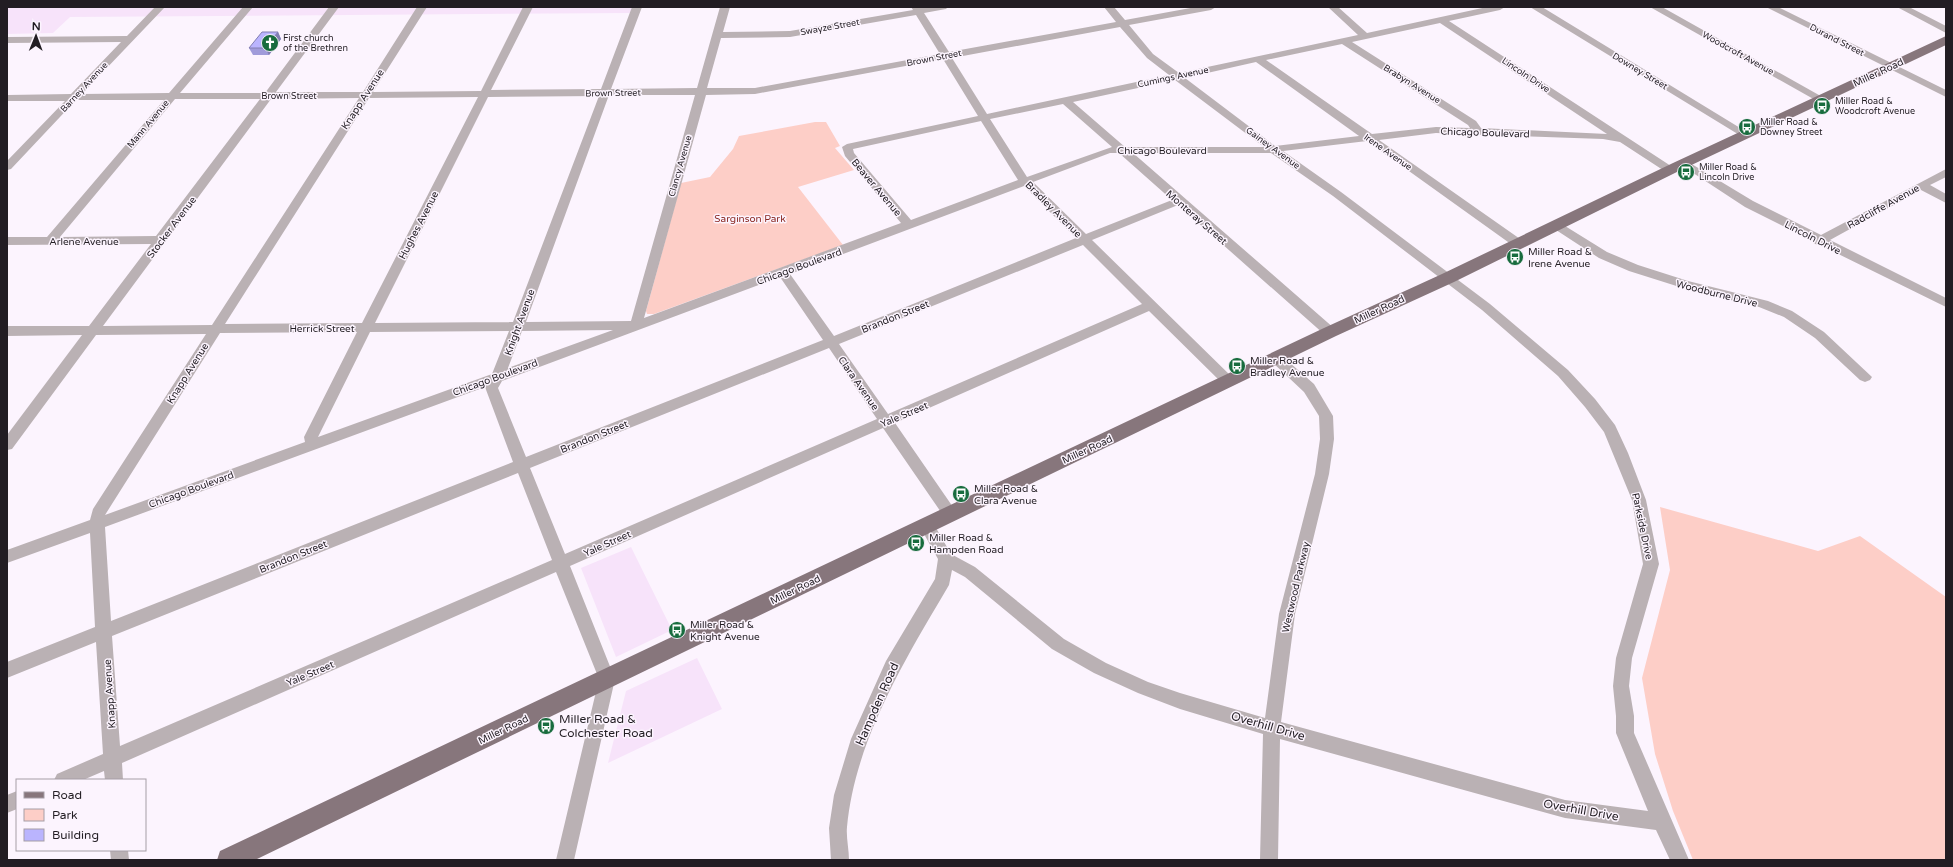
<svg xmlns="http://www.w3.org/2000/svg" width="1953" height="867" font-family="'Varela Round',sans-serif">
	<rect width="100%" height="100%" fill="#fcf4fe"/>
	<!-- built -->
	<path fill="#f7e3fa" d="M 7,7 L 632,7 L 630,13 L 70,17 L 53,33 L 7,34 Z
		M 631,547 L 672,630 L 616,657 L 581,568 Z
		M 697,658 L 722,709 L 608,763 L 626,691 Z"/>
	<!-- green -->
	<path fill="#fdcec7" d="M 815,122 L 826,122 L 840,146 L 835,148 L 854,170 L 798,187 L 843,245 L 654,314 L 647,314 L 646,311 L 681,183 L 710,177 L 733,149 L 739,136 Z
		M 1660,507 L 1818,551 L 1860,536 L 1946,597 L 1946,860 L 1693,860 L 1673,811 L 1655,754 L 1642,678 L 1670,570 Z"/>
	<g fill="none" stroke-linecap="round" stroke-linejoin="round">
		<!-- minor -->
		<path fill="#bab1b4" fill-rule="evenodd" d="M 155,7 L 165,7 L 82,94 L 169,93 L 243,7 L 253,7 L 180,93 L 265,93 L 329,7 L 339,7 L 276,92 L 363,92 L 417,7 L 427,7 L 373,92 L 481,91 L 523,7 L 533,7 L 491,90 L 601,89 L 632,7 L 642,7 L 611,89 L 697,88 L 720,7 L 730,7 L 723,32 L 790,31 L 913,10 L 911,7 L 948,7 L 946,9 L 924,13 L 949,52 L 1116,22 L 1104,7 L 1114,7 L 1125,20 L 1196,7 L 1216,7 L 1211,10 L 1129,25 L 1153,54 L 1179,73 L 1358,35 L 1328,7 L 1338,7 L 1367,33 L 1487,7 L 1505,7 L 1500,10 L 1449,21 L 1674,168 L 1676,170 L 1674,172 L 1666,172 L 1620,142 L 1603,139 L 1436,133 L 1379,140 L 1523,241 L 1525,244 L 1523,247 L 1515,247 L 1367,141 L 1283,151 L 1341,192 L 1490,304 L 1568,370 L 1595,399 L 1615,425 L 1628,453 L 1646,500 L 1659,564 L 1632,658 L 1629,686 L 1634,716 L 1634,733 L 1689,860 L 1670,860 L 1656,830 L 1565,818 L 1280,739 L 1278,860 L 1260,860 L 1263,734 L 1180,709 L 1138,693 L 1094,673 L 1052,649 L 965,577 L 952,570 L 949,585 C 906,658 855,740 847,827 C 846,837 849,849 849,860 L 831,860 L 829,828 L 834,795 L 851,739 L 886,661 L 935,579 L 938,559 L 919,525 L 922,521 L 927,519 L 932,521 L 951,554 L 975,567 L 1064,639 L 1106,663 L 1148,682 L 1180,693 L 1265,718 L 1279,614 L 1315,474 L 1320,439 L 1319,416 L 1304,392 L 1271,361 L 1269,358 L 1271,355 L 1276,353 L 1281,355 L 1314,384 L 1333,416 L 1334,439 L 1329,474 L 1295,614 L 1281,722 L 1565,800 L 1648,811 L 1616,733 L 1616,716 L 1613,686 L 1616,658 L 1643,564 L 1632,500 L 1604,432 L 1585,407 L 1558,376 L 1482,310 L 1333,196 L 1271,153 L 1133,153 L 1335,329 L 1336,332 L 1335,335 L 1325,335 L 1178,205 L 1092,240 L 1233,378 L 1235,381 L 1233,384 L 1228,386 L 1223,384 L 1149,311 L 895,423 L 955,510 L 957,514 L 955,518 L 950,520 L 945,518 L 883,428 L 570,566 L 615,679 L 574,860 L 556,860 L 599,679 L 556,572 L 122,763 L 123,780 L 105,780 L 104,771 L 83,780 L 54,780 L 57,774 L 103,754 L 96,642 L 7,678 L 7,662 L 95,627 L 90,533 L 7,563 L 7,550 L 90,520 L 93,509 L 206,334 L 96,335 L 12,449 L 7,450 L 7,435 L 82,335 L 7,336 L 7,326 L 89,326 L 151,244 L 7,245 L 7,237 L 47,237 L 164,100 L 76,100 L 11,169 L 7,170 L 7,161 L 65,101 L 7,101 L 7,95 L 71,94 L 121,42 L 7,43 L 7,37 L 127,36 ZM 916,15 L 940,54 L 755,88 L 707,88 L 721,38 L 790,37 ZM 1440,23 L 1607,134 L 1481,128 L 1476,121 L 1352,42 ZM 1120,27 L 1147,58 L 1169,75 L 987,114 L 952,58 ZM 1342,44 L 1468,125 L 1470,128 L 1436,127 L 1372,134 L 1266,60 ZM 943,59 L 978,116 L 847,144 L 842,147 L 845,156 L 901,223 L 644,318 L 706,95 L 755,94 ZM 1256,62 L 1359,136 L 1275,146 L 1185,78 ZM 1175,80 L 1264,147 L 1125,147 L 1073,102 ZM 609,95 L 695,95 L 631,321 L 526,322 ZM 599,96 L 513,322 L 375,323 L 488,97 ZM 478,97 L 362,323 L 225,324 L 369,98 ZM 359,98 L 212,325 L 103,326 L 271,99 ZM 175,99 L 260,99 L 156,236 L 60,237 ZM 1063,104 L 1112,147 L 1027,177 L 990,119 ZM 981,121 L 1018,180 L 911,220 L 854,153 L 853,149 ZM 1110,153 L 1119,153 L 1172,200 L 1086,234 L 1033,182 ZM 1024,186 L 1076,238 L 834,336 L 790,274 ZM 1083,245 L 1142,304 L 888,414 L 839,344 ZM 780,277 L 823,340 L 526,457 L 498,388 L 502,381 ZM 613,330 L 508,368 L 522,331 ZM 509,331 L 492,374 L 318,437 L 370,332 ZM 357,332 L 304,437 L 305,442 L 105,515 L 220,333 ZM 829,348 L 877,419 L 565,554 L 530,468 ZM 485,387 L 513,462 L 111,621 L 105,527 ZM 518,473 L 552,560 L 120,746 L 112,636 Z
			M 1530,7 L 1542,7 L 1750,134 L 1745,137 L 1741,136 Z
			M 1650,7 L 1662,7 L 1826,99 L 1821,102 L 1817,101 Z
			M 1766,7 L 1778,7 L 1946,90 L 1946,97 Z
			M 1897,7 L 1909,7 L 1946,26 L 1946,33 Z
			M 1685,160 L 1753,201 L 1821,235 L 1946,169 L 1946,177 L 1930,185 L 1946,194 L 1946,203 L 1921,190 L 1830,240 L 1946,298 L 1946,307 L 1820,245 L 1815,244 L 1813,241 L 1745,207 L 1681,165 L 1680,163 Z
			M 1557,221 L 1607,252 L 1638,265 L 1688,281 L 1768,301 L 1792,311 L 1824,332 L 1872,377 L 1870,380 L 1865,382 L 1860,380 L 1815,338 L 1784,317 L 1759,307 L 1686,289 L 1629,271 L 1599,258 L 1553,228 L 1551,225 L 1553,222 Z
			M 17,791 L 17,809 L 7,813 L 7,795 Z
			M 110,850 L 128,850 L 129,860 L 111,860 Z"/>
		<!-- major -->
		<path fill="#87767c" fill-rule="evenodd" d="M 1946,36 L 1946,45 L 1683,169 L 1454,282 L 1336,336 L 255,860 L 217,860 L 220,851 L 1324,328 L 1442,274 L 1673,163 Z"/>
	</g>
	<!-- wall -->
	<path fill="#a09bda" d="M 278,32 L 281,39 L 269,55 L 253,55 L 249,48 Z"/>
	<!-- shaded-wall -->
	<path fill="#827eb2" d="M 278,32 L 281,39 L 269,55 L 265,48 Z"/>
	<!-- building -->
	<path fill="#bab4fe" stroke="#827eb2" d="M 262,32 L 278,32 L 265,48 L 249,48 Z"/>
	<!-- icons -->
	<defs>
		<g id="church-disc" transform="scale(0.9)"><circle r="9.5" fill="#186c3e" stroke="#fcf4fe"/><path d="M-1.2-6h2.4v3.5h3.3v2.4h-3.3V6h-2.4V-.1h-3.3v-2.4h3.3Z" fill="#fff"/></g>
		<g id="bus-disc" transform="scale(0.9)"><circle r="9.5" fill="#186c3e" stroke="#fcf4fe"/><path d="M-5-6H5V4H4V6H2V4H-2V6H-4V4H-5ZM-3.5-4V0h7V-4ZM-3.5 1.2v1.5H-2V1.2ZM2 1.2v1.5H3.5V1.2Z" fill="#fff"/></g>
	</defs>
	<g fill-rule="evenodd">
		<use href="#church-disc" x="270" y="43"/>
		<use href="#bus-disc" x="1822" y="106"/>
		<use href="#bus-disc" x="1747" y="127"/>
		<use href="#bus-disc" x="1686" y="172"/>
		<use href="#bus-disc" x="1515" y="257"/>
		<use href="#bus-disc" x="1237" y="366"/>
		<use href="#bus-disc" x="961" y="494"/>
		<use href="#bus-disc" x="916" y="543"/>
		<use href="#bus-disc" x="677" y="630"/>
		<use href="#bus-disc" x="546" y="726"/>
	</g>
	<g text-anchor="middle" stroke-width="3" stroke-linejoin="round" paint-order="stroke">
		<!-- far-street labels -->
		<g font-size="9" fill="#221d23" stroke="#fcf4fe">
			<text transform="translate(830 27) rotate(-10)" y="3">Swayze Street</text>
			<text transform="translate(1837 40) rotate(27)" y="3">Durand Street</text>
			<text transform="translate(1738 53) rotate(29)" y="3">Woodcroft Avenue</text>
			<text transform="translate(934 58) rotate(-11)" y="3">Brown Street</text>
			<text transform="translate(1640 71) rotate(31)" y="3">Downey Street</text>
			<text transform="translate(1526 75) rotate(34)" y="3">Lincoln Drive</text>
			<text transform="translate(1173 77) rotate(-12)" y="3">Cumings Avenue</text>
			<text transform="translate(1412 84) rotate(32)" y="3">Brabyn Avenue</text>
			<text transform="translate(84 87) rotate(-47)" y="3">Barney Avenue</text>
			<text transform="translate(613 93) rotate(-1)" y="3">Brown Street</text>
			<text x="289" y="99">Brown Street</text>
			<text transform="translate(148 124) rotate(-50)" y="3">Mann Avenue</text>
			<text transform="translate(1273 148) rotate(36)" y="3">Gainey Avenue</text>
			<text transform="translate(1388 152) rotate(35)" y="3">Irene Avenue</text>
			<text transform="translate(680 166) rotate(-74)" y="3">Clancy Avenue</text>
		</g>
		<!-- far-poi labels -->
		<g font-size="9" fill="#221d23" stroke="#fcf4fe" text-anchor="start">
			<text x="283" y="41">First church<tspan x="283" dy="10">of the Brethren</tspan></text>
			<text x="1835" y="104">Miller Road &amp;<tspan x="1835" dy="10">Woodcroft Avenue</tspan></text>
			<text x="1760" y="125">Miller Road &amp;<tspan x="1760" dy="10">Downey Street</tspan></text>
			<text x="1699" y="170">Miller Road &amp;<tspan x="1699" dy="10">Lincoln Drive</tspan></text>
		</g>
		<!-- street labels -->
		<g font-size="10" fill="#221d23" stroke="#fcf4fe">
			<text transform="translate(1878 72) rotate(-25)" y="4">Miller Road</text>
			<text transform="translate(362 99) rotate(-57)" y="4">Knapp Avenue</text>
			<text transform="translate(1485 132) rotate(2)" y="4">Chicago Boulevard</text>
			<text x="1162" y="154">Chicago Boulevard</text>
			<text transform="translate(877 187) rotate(50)" y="4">Beaver Avenue</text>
			<text transform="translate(1883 206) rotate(-29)" y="4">Radcliffe Avenue</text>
			<text transform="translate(1054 209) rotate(45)" y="4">Bradley Avenue</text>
			<text transform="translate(1197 217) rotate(41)" y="4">Monteray Street</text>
			<text transform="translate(418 225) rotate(-63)" y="4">Hughes Avenue</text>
			<text transform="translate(171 227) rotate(-53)" y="4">Stocker Avenue</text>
			<text transform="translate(1813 237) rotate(27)" y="4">Lincoln Drive</text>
			<text x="84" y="245">Arlene Avenue</text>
			<text transform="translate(799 266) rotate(-20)" y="4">Chicago Boulevard</text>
			<text transform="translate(1717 293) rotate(14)" y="4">Woodburne Drive</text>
			<text transform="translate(1379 309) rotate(-25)" y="4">Miller Road</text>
			<text transform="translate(895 316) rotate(-22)" y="4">Brandon Street</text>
			<text transform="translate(519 322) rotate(-70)" y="4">Knight Avenue</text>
			<text x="322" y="332">Herrick Street</text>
			<text transform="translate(187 373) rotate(-58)" y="4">Knapp Avenue</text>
			<text transform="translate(495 377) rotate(-20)" y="4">Chicago Boulevard</text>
			<text transform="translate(859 383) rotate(55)" y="4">Clara Avenue</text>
			<text transform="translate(904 414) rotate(-23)" y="4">Yale Street</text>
			<text transform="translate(594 436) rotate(-22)" y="4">Brandon Street</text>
			<text transform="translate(1087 449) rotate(-25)" y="4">Miller Road</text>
			<text transform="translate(191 489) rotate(-20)" y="4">Chicago Boulevard</text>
			<text transform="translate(1643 526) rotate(78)" y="4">Parkside Drive</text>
			<text transform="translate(607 543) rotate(-24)" y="4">Yale Street</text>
			<text transform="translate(293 556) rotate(-22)" y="4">Brandon Street</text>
			<text transform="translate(1295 587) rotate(-77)" y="4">Westwood Parkway</text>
			<text transform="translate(795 589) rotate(-26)" y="4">Miller Road</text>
			<text transform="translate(310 673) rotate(-23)" y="4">Yale Street</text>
			<text transform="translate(109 694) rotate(-94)" y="4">Knapp Avenue</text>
			<text transform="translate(503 729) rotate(-26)" y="4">Miller Road</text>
		</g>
		<!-- park labels -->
		<g font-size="10" fill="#8a2822" stroke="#fcf4fe">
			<text x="750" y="222">Sarginson Park</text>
		</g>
		<!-- poi labels -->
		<g font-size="10" fill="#221d23" stroke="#fcf4fe" text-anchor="start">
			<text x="1528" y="255">Miller Road &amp;<tspan x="1528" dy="12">Irene Avenue</tspan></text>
			<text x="1250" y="364">Miller Road &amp;<tspan x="1250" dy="12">Bradley Avenue</tspan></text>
			<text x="974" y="492">Miller Road &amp;<tspan x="974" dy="12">Clara Avenue</tspan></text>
			<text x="929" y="541">Miller Road &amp;<tspan x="929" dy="12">Hampden Road</tspan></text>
			<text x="690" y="628">Miller Road &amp;<tspan x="690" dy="12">Knight Avenue</tspan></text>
		</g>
		<!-- near-street labels -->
		<g font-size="12" fill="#221d23" stroke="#fcf4fe">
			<text transform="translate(877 704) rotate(-66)" y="4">Hampden Road</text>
			<text transform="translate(1268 726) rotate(16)" y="4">Overhill Drive</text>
			<text transform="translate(1581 810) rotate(10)" y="4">Overhill Drive</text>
		</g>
		<!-- near-poi labels -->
		<g font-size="12" fill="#221d23" stroke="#fcf4fe" text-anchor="start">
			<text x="559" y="723">Miller Road &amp;<tspan x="559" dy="14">Colchester Road</tspan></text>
		</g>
	</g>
	<!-- border -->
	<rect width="1953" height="867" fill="none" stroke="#221d23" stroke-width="16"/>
	<!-- legend -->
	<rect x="16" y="779" width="130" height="72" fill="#fcf4fe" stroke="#a59ea6"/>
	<rect x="24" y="792" width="20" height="6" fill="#87767c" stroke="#a59ea6"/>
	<text x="52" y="799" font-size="12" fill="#221d23">Road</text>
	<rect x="24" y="809" width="20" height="12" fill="#fdcec7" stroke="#a59ea6"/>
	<text x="52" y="819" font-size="12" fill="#221d23">Park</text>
	<rect x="24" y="829" width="20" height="12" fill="#bab4fe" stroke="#a59ea6"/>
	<text x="52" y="839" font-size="12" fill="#221d23">Building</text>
	<!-- north arrow -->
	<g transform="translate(36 36) rotate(1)" stroke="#fcf4fe" stroke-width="3" paint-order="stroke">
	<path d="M0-3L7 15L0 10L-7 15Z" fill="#221d23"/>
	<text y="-6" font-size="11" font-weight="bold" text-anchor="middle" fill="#221d23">N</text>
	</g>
</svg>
